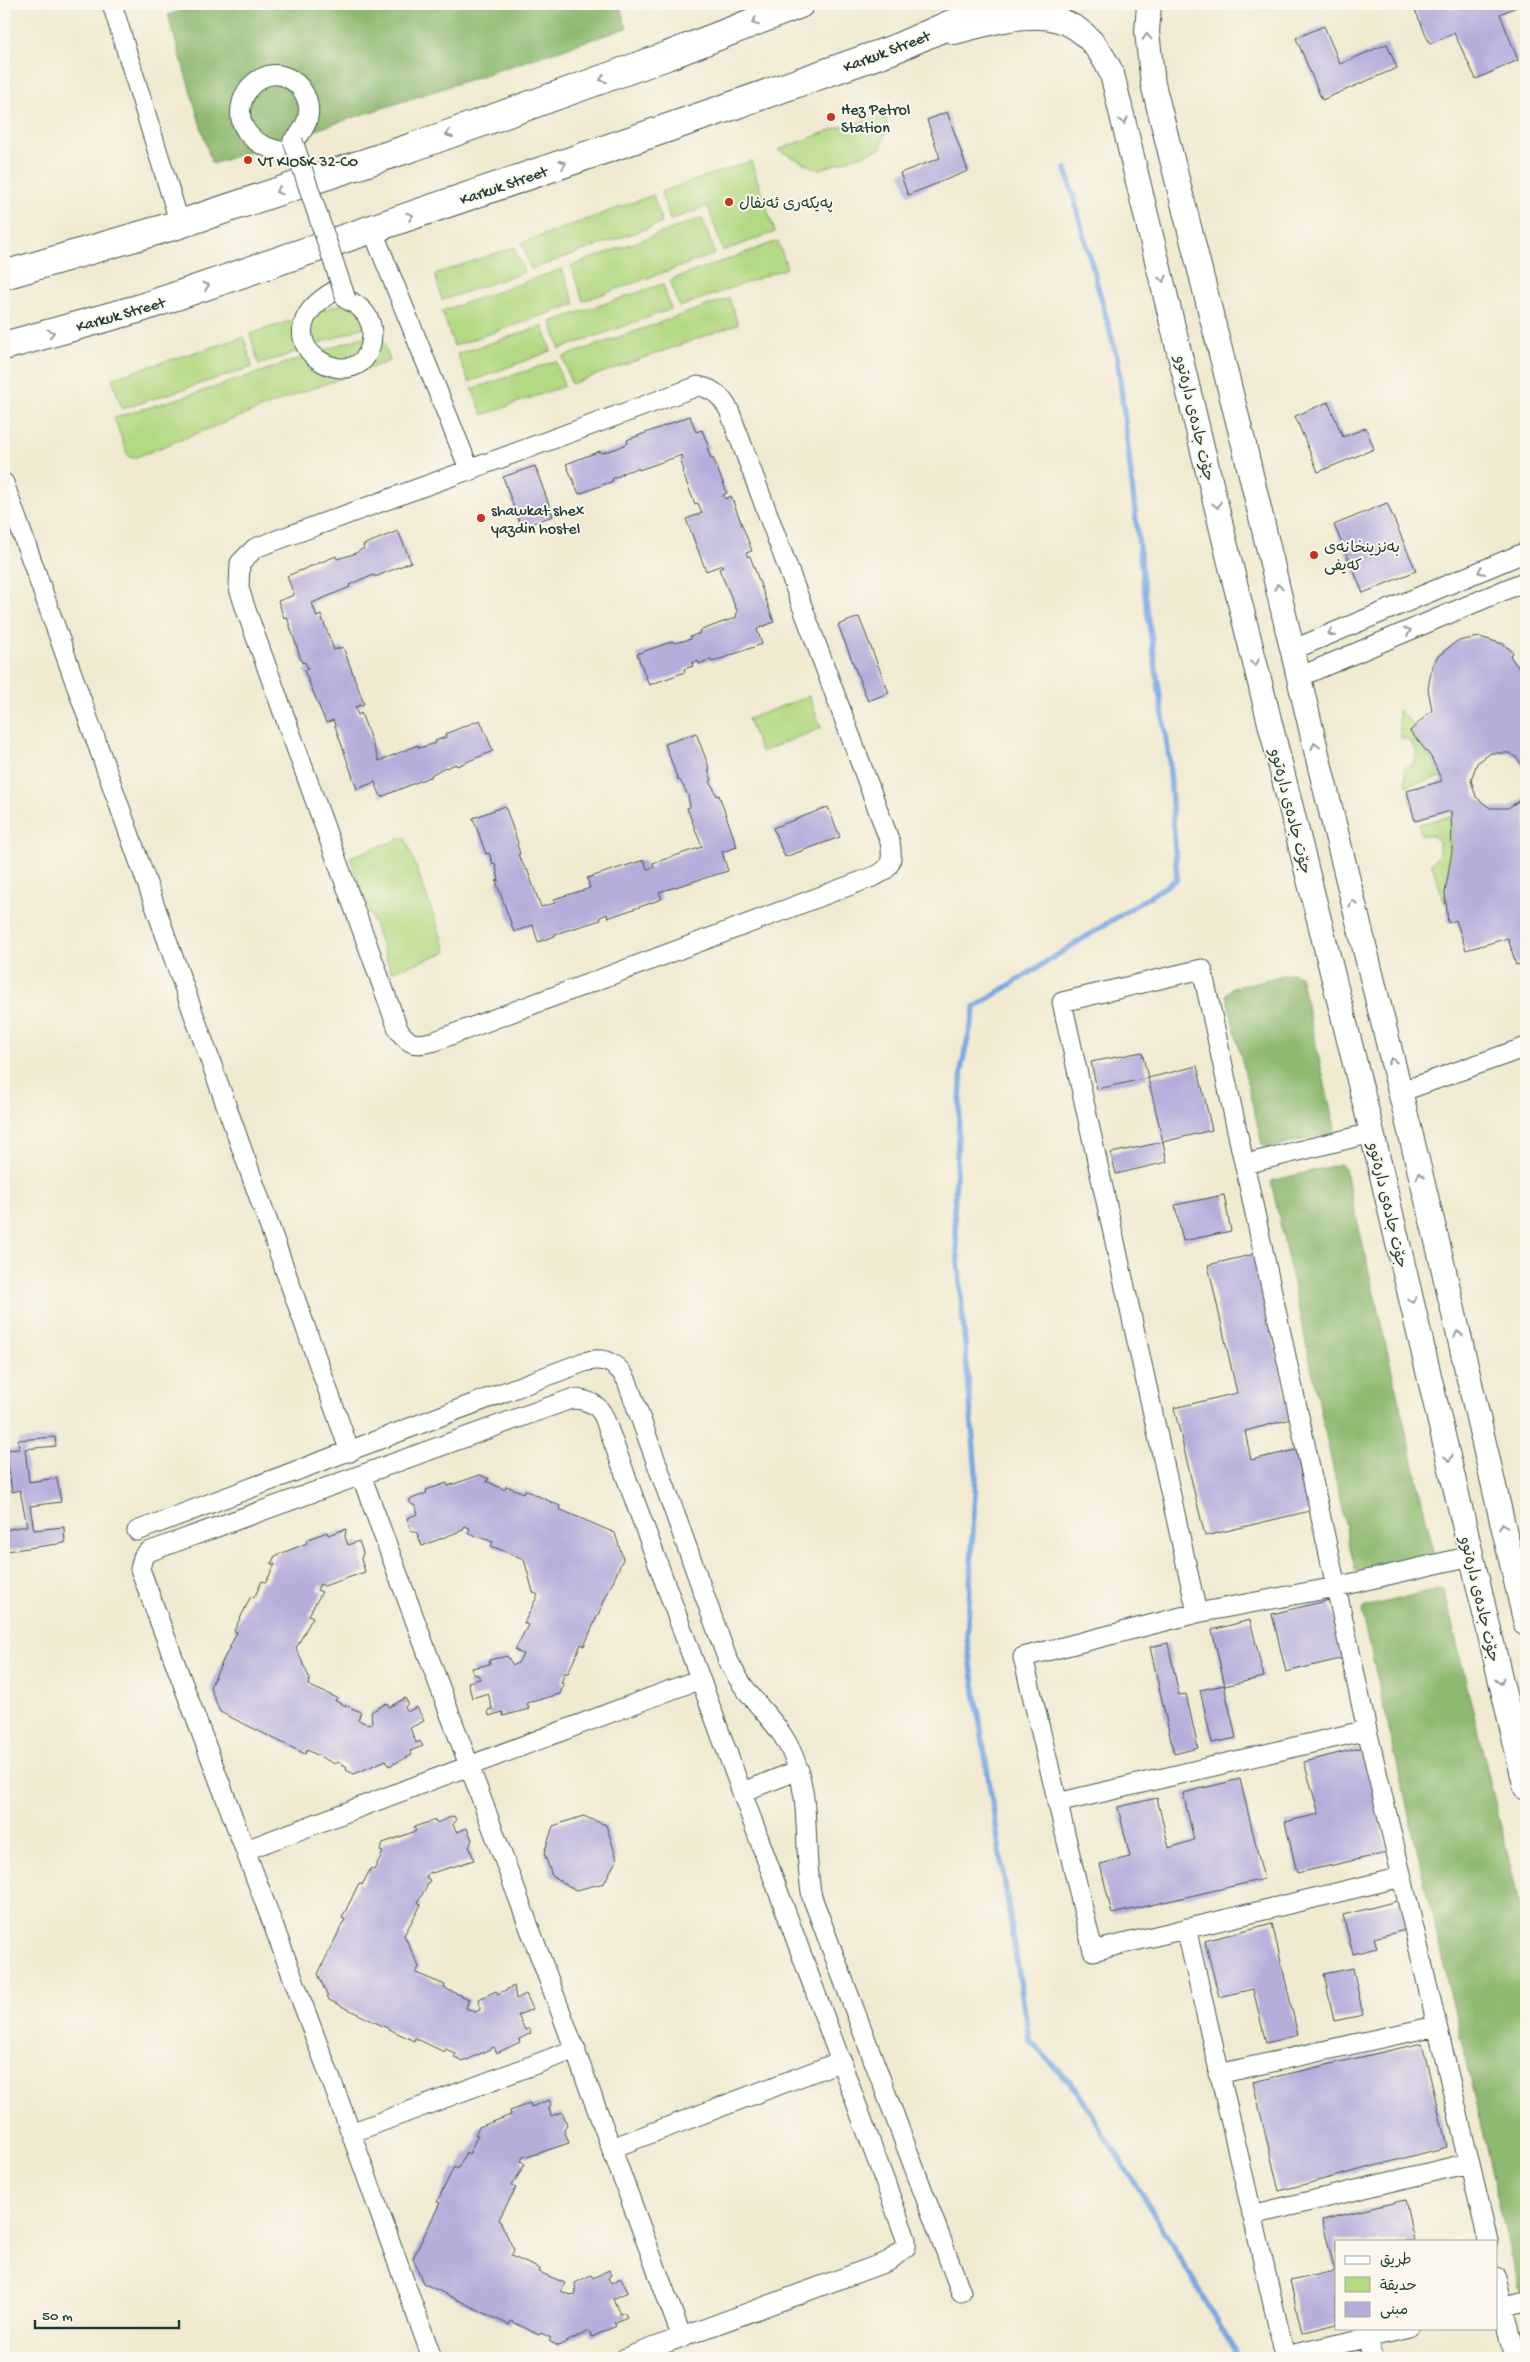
<svg xmlns="http://www.w3.org/2000/svg" width="1530" height="2362" font-family="'Gochi Hand','Playpen Sans Arabic',sans-serif">
	<rect width="100%" height="100%" fill="#fbf7ec"/>
	<filter id="ink" filterUnits="userSpaceOnUse"><feTurbulence type="fractalNoise" baseFrequency=".02" numOctaves="2"/><feDisplacementMap in="SourceGraphic" scale="10" xChannelSelector="R" yChannelSelector="G"/><feConvolveMatrix kernelMatrix="1 2 1 2 8 2 1 2 1" color-interpolation-filters="sRGB"/></filter>
	<filter id="wash" filterUnits="userSpaceOnUse"><feTurbulence type="fractalNoise" baseFrequency=".0096" numOctaves="4" result="noise"/><feDisplacementMap in="SourceGraphic" scale="20" xChannelSelector="R" yChannelSelector="G"/><feGaussianBlur stdDeviation="1.12" result="paint"/><feColorMatrix in="noise" values="0 0 0 0 0 0 0 0 0 0 0 0 0 0 0 0 0 1.4 0 .05"/><feComposite in="paint" operator="in"/></filter>
	<g filter="url(#wash)">
		<rect width="100%" height="100%" fill="#f1ead1"/>
		<!-- green -->
		<path fill="#b3d982" stroke="#698b5b" d="M 887,115 L 886,133 L 880,149 L 818,170 L 778,150 L 839,127 Z
			M 751,161 L 775,232 L 723,251 L 708,206 L 670,220 L 661,192 Z
			M 653,195 L 662,223 L 531,269 L 522,243 Z
			M 702,218 L 715,254 L 583,301 L 571,266 Z
			M 778,241 L 787,268 L 679,307 L 670,280 Z
			M 514,247 L 524,272 L 442,300 L 435,274 Z
			M 562,269 L 575,304 L 454,346 L 442,311 Z
			M 663,284 L 671,309 L 560,349 L 551,322 Z
			M 360,298 L 370,325 L 259,365 L 250,334 Z
			M 729,298 L 738,324 L 571,384 L 563,357 Z
			M 543,326 L 551,351 L 469,382 L 457,354 Z
			M 380,331 L 390,361 L 300,393 L 134,458 L 129,457 L 127,453 L 114,418 L 213,388 Z
			M 244,337 L 252,367 L 122,409 L 112,378 Z
			M 556,361 L 564,386 L 483,415 L 472,389 Z
			M 809,696 L 821,728 L 761,752 L 748,719 Z
			M 1398,710 L 1415,726 L 1410,732 L 1427,751 L 1441,777 L 1406,786 L 1404,768 L 1413,764 L 1417,753 L 1411,742 L 1401,738 Z
			M 1451,816 L 1452,851 L 1445,903 L 1431,863 L 1439,855 L 1439,842 L 1433,836 L 1421,835 L 1419,824 Z
			M 405,837 L 447,952 L 391,972 L 350,857 Z"/>
		<!-- forest -->
		<path fill="#8eb970" stroke="#567b52" d="M 201,4 L 619,4 L 627,28 L 212,164 L 168,15 Z
			M 1292,973 L 1300,976 L 1335,1128 L 1331,1133 L 1267,1149 L 1262,1144 L 1226,994 L 1232,988 Z
			M 1340,1164 L 1345,1168 L 1435,1557 L 1359,1574 L 1355,1570 L 1271,1181 Z
			M 1442,1588 L 1444,1590 L 1526,1931 L 1526,2291 L 1523,2292 L 1518,2287 L 1362,1612 L 1365,1607 Z"/>
		<g fill="none" stroke-linecap="round" stroke-linejoin="round">
			<!-- stream -->
			<path stroke="#79a9e3" stroke-width="5.5" d="M 1066,169 L 1118,361 L 1143,581 L 1169,757 L 1177,879 L 975,1007 L 962,1065 L 954,1212 L 976,1474 L 967,1639 L 1029,2040 L 1076,2089 L 1160,2224 L 1238,2358"/>
		</g>
		<g id="blocks">
			<!-- building -->
			<path fill="#b6addb" d="M 1431,4 L 1514,4 L 1516,7 L 1500,14 L 1518,60 L 1476,79 L 1454,33 L 1430,44 L 1415,10 Z
				M 1324,26 L 1340,64 L 1387,44 L 1397,68 L 1322,100 L 1296,38 Z
				M 947,112 L 968,171 L 908,195 L 900,173 L 940,158 L 927,120 Z
				M 1328,402 L 1343,437 L 1366,428 L 1374,449 L 1318,472 L 1295,416 Z
				M 690,416 L 696,432 L 702,430 L 709,448 L 707,448 L 711,459 L 713,458 L 727,493 L 723,495 L 725,499 L 731,496 L 752,551 L 746,553 L 748,557 L 750,556 L 774,622 L 757,629 L 762,644 L 712,662 L 711,659 L 699,664 L 698,661 L 692,663 L 693,666 L 684,669 L 685,672 L 649,685 L 637,654 L 673,641 L 674,643 L 691,639 L 690,637 L 700,633 L 699,631 L 737,617 L 736,614 L 738,613 L 719,569 L 723,567 L 722,565 L 706,571 L 686,519 L 702,513 L 698,503 L 695,504 L 682,471 L 684,470 L 680,459 L 683,458 L 682,455 L 639,470 L 638,468 L 622,473 L 623,474 L 612,479 L 613,481 L 579,494 L 566,464 L 600,451 L 601,453 L 618,448 L 628,443 L 627,440 Z
				M 535,466 L 553,516 L 521,527 L 503,477 Z
				M 1387,503 L 1416,571 L 1363,593 L 1334,525 Z
				M 398,531 L 411,562 L 375,577 L 374,575 L 364,579 L 364,578 L 349,585 L 350,587 L 312,603 L 317,617 L 321,615 L 334,650 L 343,647 L 364,704 L 355,707 L 358,715 L 361,713 L 379,761 L 418,745 L 419,748 L 436,743 L 435,741 L 446,737 L 445,734 L 480,720 L 493,751 L 457,766 L 456,764 L 446,768 L 445,767 L 431,775 L 432,776 L 381,797 L 375,782 L 357,789 L 333,720 L 326,723 L 304,670 L 308,669 L 305,662 L 302,663 L 287,617 L 284,618 L 278,601 L 294,595 L 287,576 L 336,556 L 337,559 L 354,554 L 364,548 L 363,545 Z
				M 859,617 L 889,693 L 868,701 L 838,625 Z
				M 1480,637 L 1503,644 L 1512,651 L 1513,653 L 1510,656 L 1522,673 L 1526,672 L 1526,770 L 1517,758 L 1509,753 L 1491,753 L 1477,763 L 1471,780 L 1476,797 L 1490,808 L 1508,808 L 1523,798 L 1526,792 L 1526,962 L 1516,965 L 1508,938 L 1466,950 L 1456,920 L 1448,923 L 1445,893 L 1452,851 L 1451,811 L 1415,821 L 1407,791 L 1442,781 L 1431,757 L 1410,731 L 1432,710 L 1428,689 L 1432,666 L 1438,656 L 1457,641 Z
				M 696,733 L 710,770 L 708,770 L 712,780 L 710,781 L 717,796 L 719,795 L 737,847 L 722,852 L 728,871 L 659,892 L 662,899 L 608,918 L 607,914 L 600,917 L 601,920 L 555,934 L 555,936 L 538,942 L 533,925 L 514,932 L 496,881 L 499,880 L 495,863 L 493,864 L 489,853 L 486,854 L 473,818 L 505,806 L 518,843 L 517,844 L 520,854 L 518,855 L 526,870 L 527,869 L 541,907 L 555,903 L 554,899 L 590,888 L 587,878 L 644,860 L 647,869 L 654,867 L 653,863 L 702,847 L 687,808 L 690,807 L 688,795 L 680,780 L 678,780 L 665,744 Z
				M 828,807 L 840,837 L 785,857 L 773,828 Z
				M 1142,1052 L 1148,1078 L 1097,1089 L 1091,1062 Z
				M 1197,1066 L 1212,1130 L 1163,1142 L 1148,1078 Z
				M 1163,1142 L 1167,1162 L 1116,1174 L 1111,1153 Z
				M 1224,1195 L 1231,1231 L 1183,1241 L 1175,1205 Z
				M 1255,1254 L 1291,1419 L 1245,1431 L 1251,1460 L 1296,1450 L 1310,1511 L 1205,1536 L 1174,1408 L 1237,1393 L 1208,1265 Z
				M 55,1437 L 56,1446 L 25,1449 L 29,1482 L 57,1478 L 61,1502 L 30,1506 L 34,1530 L 64,1527 L 65,1543 L 6,1551 L 4,1530 L 27,1526 L 20,1490 L 12,1492 L 6,1450 L 19,1449 L 18,1440 Z
				M 480,1475 L 489,1479 L 486,1481 L 505,1490 L 506,1486 L 524,1493 L 525,1490 L 560,1506 L 559,1509 L 615,1533 L 623,1559 L 584,1646 L 581,1644 L 568,1673 L 565,1673 L 561,1683 L 564,1684 L 560,1694 L 527,1703 L 529,1709 L 503,1716 L 503,1712 L 489,1716 L 488,1710 L 492,1709 L 488,1693 L 472,1698 L 468,1682 L 480,1679 L 478,1675 L 473,1674 L 472,1668 L 490,1664 L 489,1660 L 507,1656 L 513,1665 L 518,1663 L 523,1654 L 515,1650 L 528,1625 L 524,1623 L 538,1595 L 533,1592 L 524,1559 L 491,1546 L 493,1542 L 468,1533 L 470,1528 L 464,1526 L 463,1530 L 422,1546 L 417,1533 L 411,1530 L 407,1518 L 418,1514 L 415,1506 L 411,1504 L 409,1500 L 427,1493 L 426,1490 L 447,1483 L 448,1486 Z
				M 346,1529 L 345,1537 L 348,1545 L 359,1541 L 363,1553 L 361,1559 L 365,1572 L 324,1586 L 320,1584 L 317,1590 L 322,1592 L 309,1615 L 313,1617 L 296,1648 L 310,1679 L 308,1685 L 337,1698 L 335,1701 L 361,1712 L 358,1720 L 367,1724 L 372,1723 L 371,1712 L 387,1703 L 389,1707 L 405,1698 L 408,1703 L 405,1707 L 407,1712 L 417,1707 L 424,1721 L 410,1728 L 416,1743 L 420,1741 L 423,1746 L 410,1751 L 412,1755 L 389,1766 L 386,1760 L 354,1774 L 346,1770 L 347,1767 L 338,1762 L 335,1764 L 307,1750 L 305,1754 L 220,1712 L 210,1687 L 237,1632 L 234,1631 L 251,1596 L 254,1598 L 262,1581 L 266,1582 L 275,1564 L 271,1564 L 275,1556 L 307,1543 L 306,1540 L 327,1532 L 328,1535 Z
				M 1330,1600 L 1344,1658 L 1286,1672 L 1272,1614 Z
				M 1250,1620 L 1264,1677 L 1225,1686 L 1212,1630 Z
				M 1168,1643 L 1179,1695 L 1186,1694 L 1198,1748 L 1174,1754 L 1150,1647 Z
				M 1224,1685 L 1236,1738 L 1212,1743 L 1200,1690 Z
				M 1363,1747 L 1387,1853 L 1297,1873 L 1285,1822 L 1319,1814 L 1304,1762 Z
				M 1240,1779 L 1264,1879 L 1112,1914 L 1100,1864 L 1130,1857 L 1118,1807 L 1157,1798 L 1169,1848 L 1194,1840 L 1183,1793 Z
				M 454,1816 L 456,1820 L 453,1825 L 457,1832 L 467,1828 L 472,1840 L 469,1846 L 474,1860 L 432,1873 L 429,1872 L 426,1877 L 430,1880 L 418,1902 L 421,1905 L 404,1935 L 419,1967 L 416,1973 L 445,1985 L 444,1988 L 469,1999 L 466,2008 L 475,2012 L 480,2010 L 479,1999 L 496,1991 L 498,1994 L 514,1986 L 516,1999 L 526,1994 L 533,2009 L 518,2015 L 525,2030 L 529,2028 L 531,2033 L 519,2039 L 520,2042 L 497,2053 L 494,2047 L 463,2062 L 454,2057 L 456,2054 L 446,2049 L 444,2052 L 415,2038 L 414,2041 L 329,2000 L 318,1974 L 345,1919 L 342,1918 L 359,1883 L 362,1885 L 371,1868 L 374,1870 L 383,1852 L 380,1851 L 383,1843 L 416,1831 L 414,1827 L 435,1820 L 436,1823 Z
				M 583,1816 L 606,1825 L 617,1859 L 604,1883 L 576,1890 L 552,1876 L 544,1853 L 553,1826 Z
				M 1401,1900 L 1409,1929 L 1374,1938 L 1377,1948 L 1353,1954 L 1343,1915 Z
				M 1272,1923 L 1298,2035 L 1266,2043 L 1253,1989 L 1219,1997 L 1205,1941 Z
				M 1353,1968 L 1363,2015 L 1334,2021 L 1324,1974 Z
				M 1422,2043 L 1447,2147 L 1279,2191 L 1253,2082 Z
				M 549,2100 L 551,2104 L 549,2108 L 551,2116 L 562,2112 L 567,2124 L 564,2130 L 569,2143 L 527,2157 L 524,2155 L 521,2161 L 525,2164 L 512,2186 L 516,2188 L 499,2219 L 514,2250 L 511,2256 L 540,2269 L 539,2272 L 565,2283 L 561,2291 L 570,2295 L 576,2294 L 575,2283 L 591,2275 L 593,2278 L 609,2270 L 611,2275 L 608,2278 L 611,2283 L 621,2278 L 628,2292 L 613,2299 L 620,2314 L 624,2312 L 627,2317 L 614,2323 L 616,2326 L 592,2337 L 589,2331 L 558,2346 L 549,2341 L 551,2338 L 541,2333 L 539,2335 L 511,2321 L 509,2325 L 423,2283 L 413,2258 L 440,2203 L 437,2202 L 454,2167 L 458,2169 L 466,2152 L 469,2154 L 478,2135 L 475,2135 L 479,2127 L 511,2115 L 510,2111 L 530,2103 L 531,2107 Z
				M 1405,2200 L 1414,2241 L 1336,2241 L 1336,2324 L 1302,2333 L 1290,2281 L 1335,2271 L 1322,2220 Z"/>
		</g>
	</g>
	<g filter="url(#ink)">
		<use href="#blocks" fill-opacity="0" stroke="#3e574c" stroke-width="1"/>
		<g fill="none" stroke-linecap="round" stroke-linejoin="round">
			<!-- minor casing -->
			<g stroke="#3e574c" stroke-width="21">
				<path id="minor" d="M 112,4 L 180,224
					M 286,152 C 205,139 249,55 290,79 C 299,84 304,91 307,100 C 312,117 305,130 293,141
					M 372,229 L 470,471
					M 336,290 C 244,342 370,410 372,334 C 372,317 361,306 346,299
					M 698,386 C 714,389 721,396 729,410 L 890,842 C 893,859 892,869 875,876 L 435,1041 C 416,1046 409,1046 398,1029 L 246,610 L 239,588 L 240,563 L 255,548 Z
					M 4,483 L 350,1452
					M 1292,650 L 1526,552
					M 1299,677 L 1526,581
					M 1400,1092 L 1526,1047
					M 1245,1164 L 1372,1133
					M 361,1475 L 682,2338
					M 137,1531 L 584,1362 C 603,1356 618,1363 627,1381 L 727,1658 C 733,1670 739,1681 747,1691 C 763,1712 782,1729 792,1753 C 813,1800 802,1849 812,1897 L 961,2292
					M 1197,1613 L 1062,1002 L 1202,969 L 1367,1730 L 1488,2241
					M 742,1792 L 799,1770
					M 1057,1803 L 1367,1730
					M 246,1850 L 700,1679
					M 1402,1877 L 1093,1951 L 1023,1657 L 1197,1613 L 1336,1587 L 1471,1556
					M 1186,1928 L 1285,2356 L 1410,2328
					M 1218,2074 L 1436,2026
					M 351,2133 L 576,2049
					M 612,2148 L 842,2061
					M 1252,2215 L 1469,2163
					M 1496,2277 L 1515,2358
					M 1496,2308 L 1526,2301
					M 1368,2338 L 1372,2358
					M 432,2358 L 351,2133 L 140,1569 L 143,1557 L 148,1552 L 571,1399 C 585,1399 598,1403 604,1417 L 906,2239 L 906,2247 L 889,2261 L 625,2358"/>
			</g>
			<!-- major casing -->
			<g stroke="#3e574c" stroke-width="26">
				<path id="major" d="M 1149,4 L 1147,32 L 1153,84 L 1244,445 L 1321,771 L 1437,1241 L 1526,1624
					M 955,32 C 1029,12 1077,0 1112,74 L 1231,567 L 1368,1116 L 1526,1788"/>
			</g>
			<!-- highway casing -->
			<g stroke="#3e574c" stroke-width="30">
				<path id="highway" d="M 4,275 L 180,224 L 413,147 L 667,56 L 800,4
					M 4,346 L 141,308 L 723,109 L 894,49 L 997,4"/>
			</g>
			<!-- minor -->
			<use href="#minor" stroke="#fff" stroke-width="19"/>
			<!-- major -->
			<use href="#major" stroke="#fff" stroke-width="24"/>
			<!-- highway -->
			<use href="#highway" stroke="#fff" stroke-width="28"/>
			<!-- minor-bridge casing -->
			<g stroke="#3e574c" stroke-width="21" stroke-linecap="butt">
				<path id="minor-bridge" d="M 293,141 L 346,299"/>
			</g>
			<!-- minor-bridge -->
			<use href="#minor-bridge" stroke="#fff" stroke-width="19"/>
		</g>
		<!-- one-way arrows -->
		<defs><path id="oneway-chevron" d="M-2-3.5L2.5 0L-2 3.5" fill="none" stroke-width="1.6" stroke-linecap="round" stroke-linejoin="round" transform="scale(1.25)"/></defs>
		<g stroke="#8f9e9a">
			<use href="#oneway-chevron" transform="translate(755 22) rotate(158)"/>
			<use href="#oneway-chevron" transform="translate(1147 37) rotate(-92)"/>
			<use href="#oneway-chevron" transform="translate(603 79) rotate(160)"/>
			<use href="#oneway-chevron" transform="translate(1124 121) rotate(76)"/>
			<use href="#oneway-chevron" transform="translate(449 134) rotate(160)"/>
			<use href="#oneway-chevron" transform="translate(563 164) rotate(-19)"/>
			<use href="#oneway-chevron" transform="translate(279 191) rotate(162)"/>
			<use href="#oneway-chevron" transform="translate(410 216) rotate(-19)"/>
			<use href="#oneway-chevron" transform="translate(1163 279) rotate(77)"/>
			<use href="#oneway-chevron" transform="translate(206 286) rotate(-19)"/>
			<use href="#oneway-chevron" transform="translate(51 333) rotate(-15)"/>
			<use href="#oneway-chevron" transform="translate(1217 505) rotate(77)"/>
			<use href="#oneway-chevron" transform="translate(1481 571) rotate(157)"/>
			<use href="#oneway-chevron" transform="translate(1278 587) rotate(-103)"/>
			<use href="#oneway-chevron" transform="translate(1408 631) rotate(-23)"/>
			<use href="#oneway-chevron" transform="translate(1331 633) rotate(157)"/>
			<use href="#oneway-chevron" transform="translate(1255 663) rotate(76)"/>
			<use href="#oneway-chevron" transform="translate(1315 746) rotate(-103)"/>
			<use href="#oneway-chevron" transform="translate(1353 903) rotate(-104)"/>
			<use href="#oneway-chevron" transform="translate(1392 1061) rotate(-104)"/>
			<use href="#oneway-chevron" transform="translate(1420 1176) rotate(-104)"/>
			<use href="#oneway-chevron" transform="translate(1412 1300) rotate(77)"/>
			<use href="#oneway-chevron" transform="translate(1458 1334) rotate(-103)"/>
			<use href="#oneway-chevron" transform="translate(1449 1458) rotate(77)"/>
			<use href="#oneway-chevron" transform="translate(1503 1526) rotate(-103)"/>
			<use href="#oneway-chevron" transform="translate(1500 1681) rotate(76)"/>
		</g>
	</g>
	<!-- markers -->
	<g fill="#c8321e" stroke="#fbf7ec" stroke-width="2">
		<circle cx="831" cy="117" r="5"/>
		<circle cx="248" cy="160" r="5"/>
		<circle cx="729" cy="202" r="5"/>
		<circle cx="481" cy="518" r="5"/>
		<circle cx="1314" cy="555" r="5"/>
	</g>
	<g text-anchor="middle" stroke-width="4" stroke-linejoin="round" paint-order="stroke">
		<!-- street labels -->
		<g font-size="16" fill="#1f3d34" stroke="#fbf7ec">
			<text transform="translate(886 50) rotate(-21)" y="6">Karkuk Street</text>
			<text transform="translate(503 184) rotate(-19)" y="6">Karkuk Street</text>
			<text transform="translate(120 313) rotate(-16)" y="6">Karkuk Street</text>
			<text transform="translate(1196 418) rotate(77)" y="6">جۆت جادەی دارەتوو</text>
			<text transform="translate(1292 811) rotate(76)" y="6">جۆت جادەی دارەتوو</text>
			<text transform="translate(1389 1205) rotate(77)" y="6">جۆت جادەی دارەتوو</text>
			<text transform="translate(1481 1599) rotate(77)" y="6">جۆت جادەی دارەتوو</text>
		</g>
		<!-- poi labels -->
		<g font-size="16" fill="#1f3d34" stroke="#fbf7ec" text-anchor="start">
			<text x="841" y="114">Hez Petrol<tspan x="841" dy="18">Station</tspan></text>
			<text x="258" y="166">VT KIOSK 32-C0</text>
			<text x="739" y="208">پەیکەری ئەنفال</text>
			<text x="491" y="515">shawkat shex<tspan x="491" dy="18">yazdin hostel</tspan></text>
			<text x="1324" y="552">بەنزینخانەی<tspan x="1324" dy="18">کەیفی</tspan></text>
		</g>
	</g>
	<!-- margin -->
	<rect width="1530" height="2362" fill="none" stroke="#fbf7ec" stroke-width="20"/>
	<!-- legend -->
	<rect x="1335" y="2240" width="162" height="90" fill="#fbf7ec" stroke="#a3ada2"/>
	<rect x="1345" y="2256" width="25" height="8" fill="#ffffff" stroke="#a3ada2"/>
	<text x="1380" y="2264" font-size="15" fill="#1f3d34">طريق</text>
	<rect x="1345" y="2277" width="25" height="15" fill="#b3d982" stroke="#a3ada2"/>
	<text x="1380" y="2290" font-size="15" fill="#1f3d34">حديقة</text>
	<rect x="1345" y="2302" width="25" height="15" fill="#b6addb" stroke="#a3ada2"/>
	<text x="1380" y="2314" font-size="15" fill="#1f3d34">مبنى</text>
	<!-- scale -->
	<path d="M35 2320v8h144v-8" fill="none" stroke="#1f3d34" stroke-width="2.5"/>
	<text x="42" y="2320" font-size="15" fill="#1f3d34" stroke="#fbf7ec" stroke-width="4" paint-order="stroke">50 m</text>
</svg>
